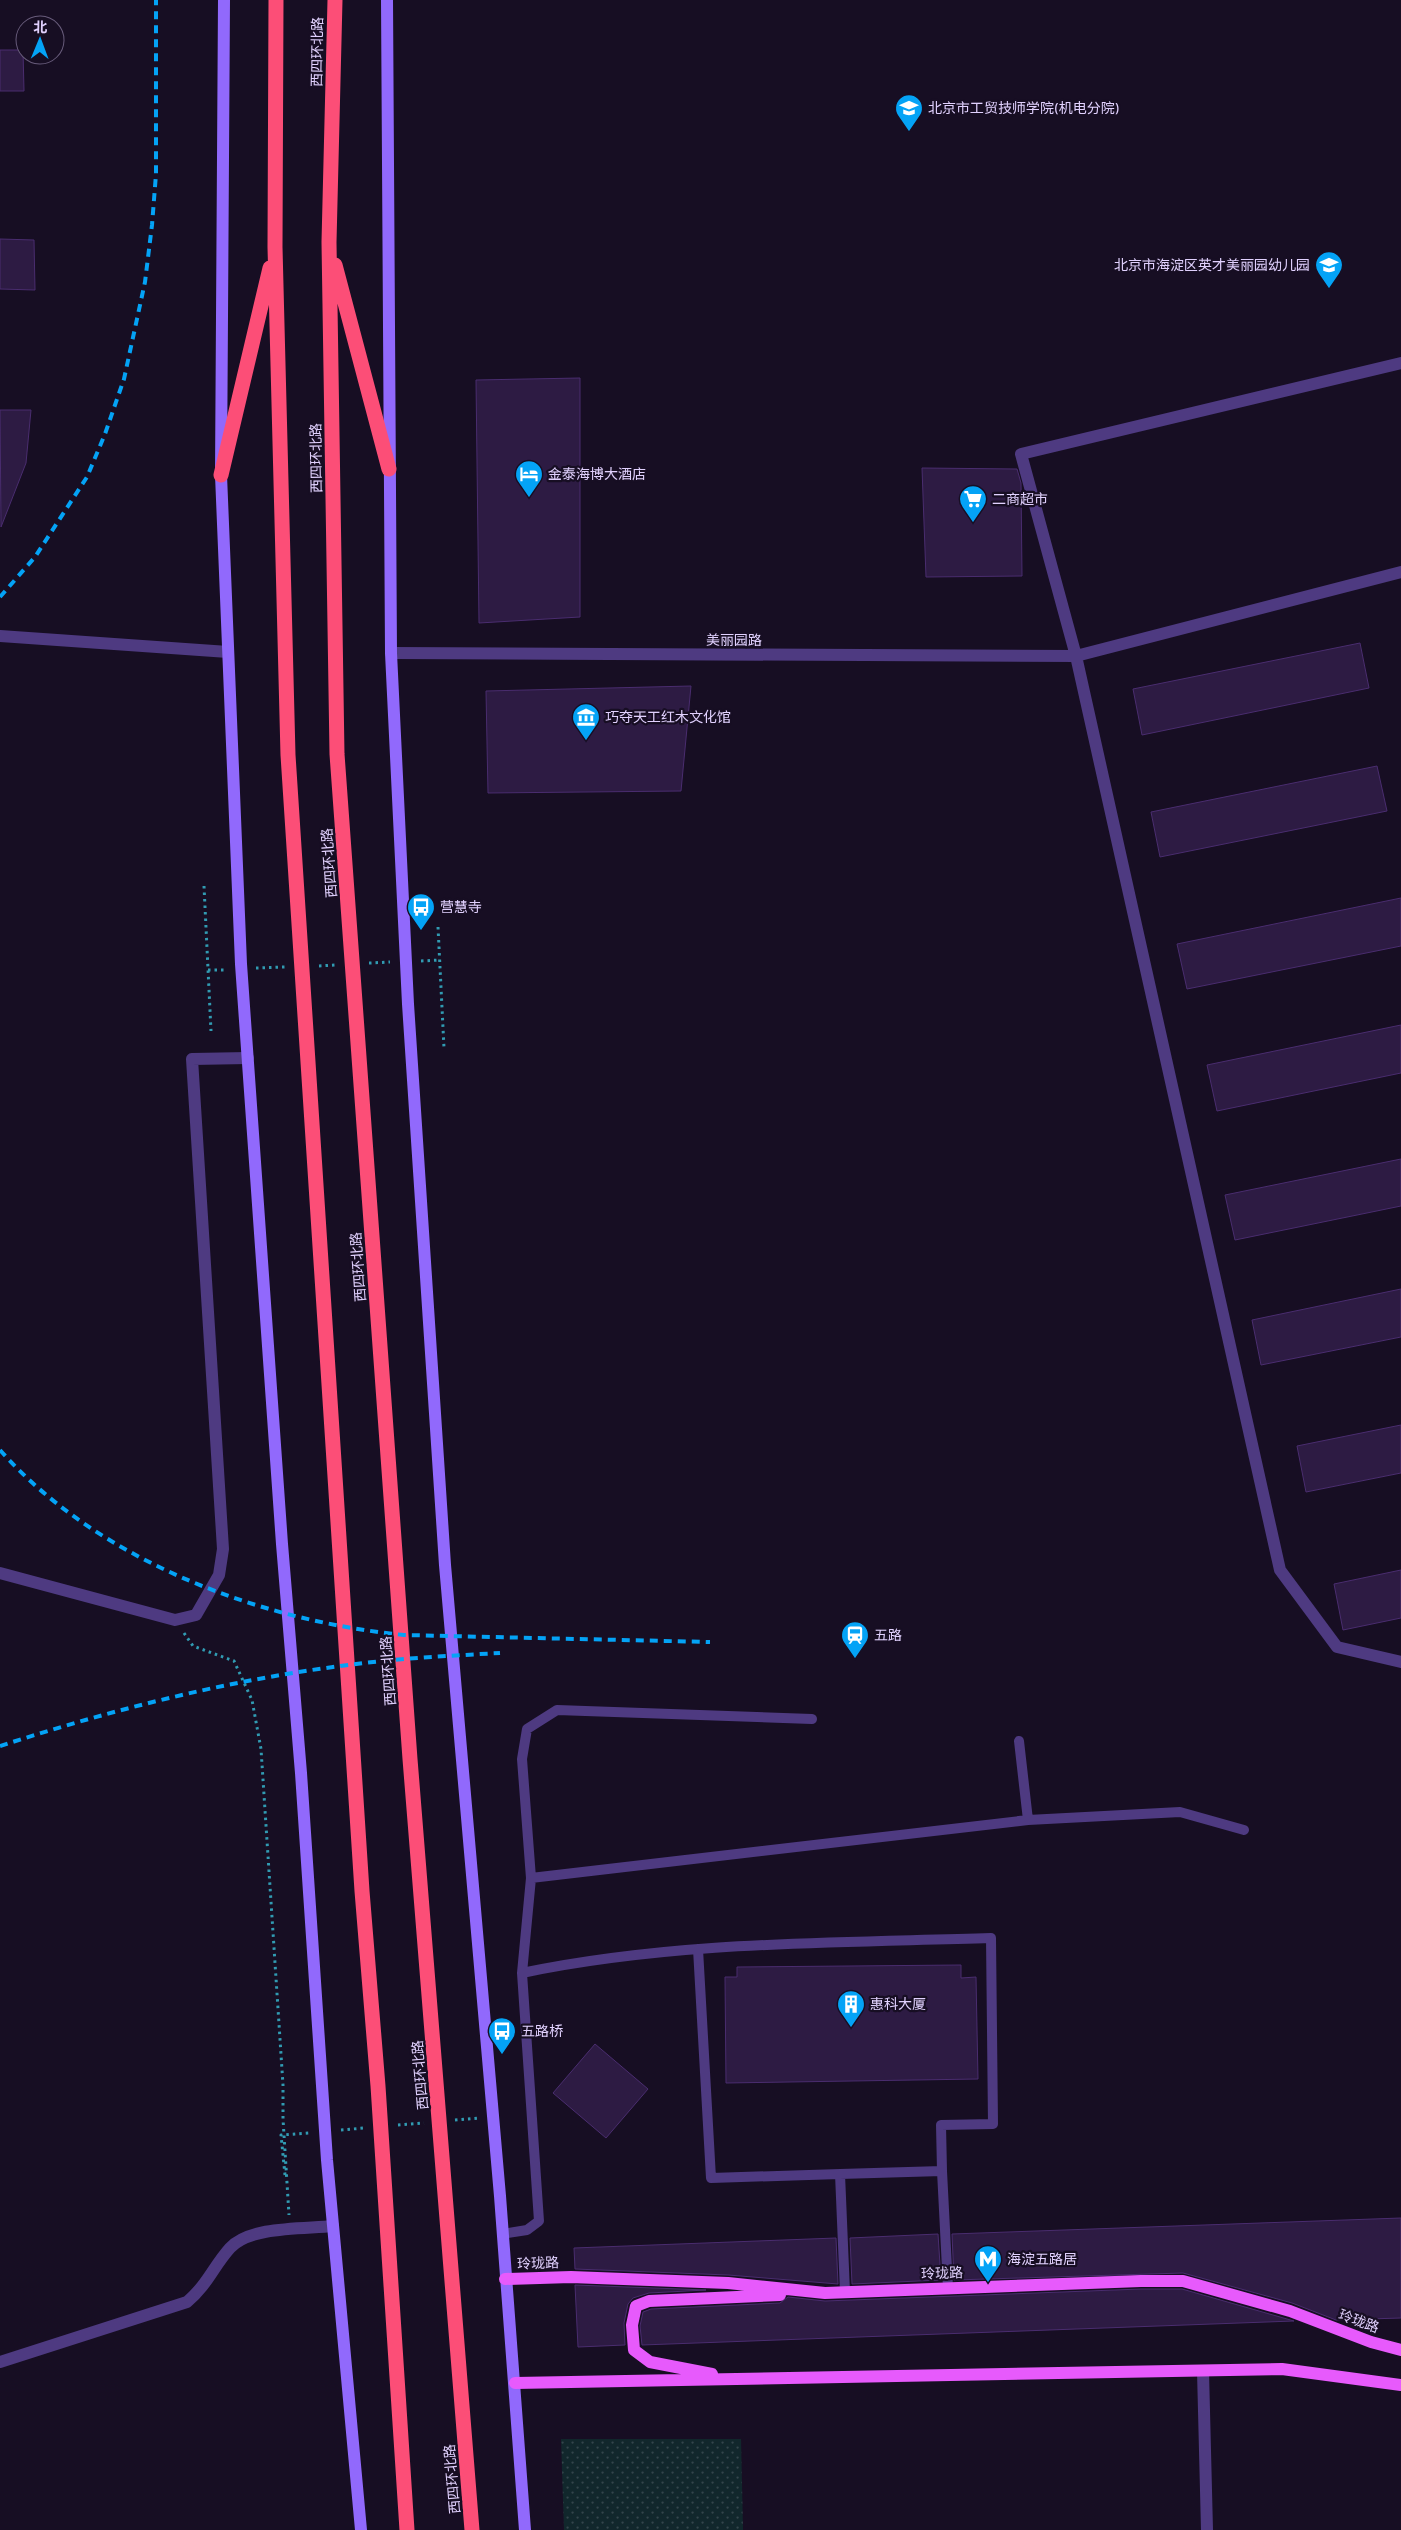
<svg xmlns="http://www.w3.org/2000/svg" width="1401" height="2530" font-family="Overpass,'Noto Sans SC',sans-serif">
	<defs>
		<pattern id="park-dots" width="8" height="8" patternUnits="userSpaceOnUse" patternTransform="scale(1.25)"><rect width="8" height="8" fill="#11272c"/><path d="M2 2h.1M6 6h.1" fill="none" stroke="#33454c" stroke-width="1.8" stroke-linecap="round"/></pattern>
	</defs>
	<rect width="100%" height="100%" fill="#170e23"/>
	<!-- park -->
	<path fill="url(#park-dots)" d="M 561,2439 L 741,2439 L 743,2530 L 564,2530 Z"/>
	<!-- building -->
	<path fill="#2d1b43" stroke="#4a2d6f" d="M 0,50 L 23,50 L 24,91 L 0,91 Z
		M 0,239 L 34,240 L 35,290 L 0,289 Z
		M 580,378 L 580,617 L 479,623 L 476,380 Z
		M 0,410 L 31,410 L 26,463 L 1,527 Z
		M 922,468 L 1017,469 L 1021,483 L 1022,576 L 926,577 Z
		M 1360,643 L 1369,688 L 1142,735 L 1133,689 Z
		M 691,686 L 681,791 L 488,793 L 486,691 Z
		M 1377,766 L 1387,811 L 1160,857 L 1151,812 Z
		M 1401,898 L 1401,946 L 1187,989 L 1177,944 Z
		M 1401,1025 L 1401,1073 L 1217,1111 L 1207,1065 Z
		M 1401,1159 L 1401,1206 L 1235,1240 L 1225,1195 Z
		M 1401,1289 L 1401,1337 L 1261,1365 L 1252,1320 Z
		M 1401,1425 L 1401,1473 L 1306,1492 L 1297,1446 Z
		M 1401,1570 L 1401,1618 L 1343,1630 L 1334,1584 Z
		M 961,1965 L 961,1978 L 976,1977 L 978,2079 L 726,2083 L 725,1977 L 737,1977 L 737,1967 Z
		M 595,2044 L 648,2089 L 606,2138 L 553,2093 Z
		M 1401,2218 L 1401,2318 L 1336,2320 L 1292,2303 L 1183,2273 L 954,2280 L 952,2234 Z
		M 938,2234 L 941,2280 L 852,2284 L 850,2238 Z
		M 836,2238 L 838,2284 L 728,2275 L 575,2269 L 574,2248 Z
		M 575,2285 L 706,2290 L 649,2293 L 633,2298 L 628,2304 L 624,2323 L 625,2345 L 578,2347 Z
		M 1141,2289 L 1182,2289 L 1294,2321 L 642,2345 L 640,2326 L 643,2312 L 651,2309 L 780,2303 L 788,2297 L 825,2301 Z"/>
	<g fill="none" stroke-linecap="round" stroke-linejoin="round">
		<!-- path -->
		<path stroke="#319bb2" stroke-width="3" stroke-dasharray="2.5 4" stroke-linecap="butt" d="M 204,886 L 211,1031
			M 438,927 L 444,1048
			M 421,961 L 440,960
			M 369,963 L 390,962
			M 319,966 L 335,965
			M 256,968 L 285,967
			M 208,970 L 227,970
			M 184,1633 L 193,1646 L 234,1661 L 252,1700 L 261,1749 L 283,2085 L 283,2119 L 289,2215
			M 455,2120 L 479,2118
			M 398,2125 L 424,2123
			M 341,2130 L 364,2128
			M 285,2175 L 281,2135 L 309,2133"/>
		<!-- lane -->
		<path stroke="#4e3a81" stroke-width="10" d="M 1019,1741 L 1028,1820
			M 531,1878 L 522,1759 L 527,1729 L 557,1710 L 812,1719
			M 698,1949 L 711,2178 L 840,2174 L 845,2292
			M 522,1973 C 676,1941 834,1943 991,1938 L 993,2124 L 941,2125 L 942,2171
			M 840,2174 L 942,2171 L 948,2288
			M 502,2234 L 527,2230 L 539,2221 L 522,1973 L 531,1878 L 1028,1820 L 1180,1812 L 1244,1830"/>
		<!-- street -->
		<path stroke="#4e3a81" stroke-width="12" d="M 1401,363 L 1021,454 L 1076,656 L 1280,1570 L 1337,1647 L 1401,1662
			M 0,636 L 228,652
			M 391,653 L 1076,656 L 1401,572
			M 0,1573 L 175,1620 L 196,1615 L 219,1575 L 223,1549 L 192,1059 L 248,1058
			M 0,2362 L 187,2302 C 208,2284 213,2267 230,2248 C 250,2226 304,2229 333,2226
			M 1203,2371 L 1207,2530"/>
		<!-- secondary -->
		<path stroke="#9169fc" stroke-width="12" d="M 224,0 L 221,475 L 241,964 L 282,1544 L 301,1773 L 327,2160 L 361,2530
			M 387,0 L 391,653 L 408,1004 L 445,1565 L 500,2196 L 525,2530"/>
		<!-- primary -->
		<path stroke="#e75afc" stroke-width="12" d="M 505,2279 L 571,2277 L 728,2283 L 825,2293 L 1141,2281 L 1183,2281 L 1290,2311 L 1371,2342 L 1401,2350
			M 712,2374 L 650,2362 L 634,2350 L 632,2325 L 636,2306 L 649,2301 L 780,2295
			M 515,2383 L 1282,2369 L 1401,2385"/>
		<!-- highway -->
		<path stroke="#fc4e77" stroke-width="15" d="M 276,0 L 275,247 L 288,755 L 362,1891 L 378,2086 L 407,2530
			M 335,0 L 329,242 L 337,754 L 410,1759 L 472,2530
			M 335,265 L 389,469
			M 221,475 L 270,268"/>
		<!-- rail -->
		<path stroke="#04a3f6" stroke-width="4" stroke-dasharray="8 6" stroke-linecap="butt" d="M 0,597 L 35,557 L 87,477 L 105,434 L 124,379 L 145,282 L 152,225 L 156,174 L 156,0
			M 0,1450 C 98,1561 261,1621 404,1635 L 710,1642
			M 0,1746 C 108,1711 221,1682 333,1667 C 388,1659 444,1656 500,1653"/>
	</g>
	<!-- icons -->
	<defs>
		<g id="university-pin" transform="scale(1.4375)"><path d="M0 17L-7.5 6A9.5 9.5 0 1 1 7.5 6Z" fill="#04a3f6" stroke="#170e23"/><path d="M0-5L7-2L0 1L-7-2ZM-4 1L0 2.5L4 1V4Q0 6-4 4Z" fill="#fff"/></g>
		<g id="school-pin" transform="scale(1.4375)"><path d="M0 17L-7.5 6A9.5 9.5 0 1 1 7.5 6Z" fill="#04a3f6" stroke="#170e23"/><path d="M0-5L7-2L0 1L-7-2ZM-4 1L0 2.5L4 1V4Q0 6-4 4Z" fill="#fff"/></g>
		<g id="hotel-pin" transform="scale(1.4375)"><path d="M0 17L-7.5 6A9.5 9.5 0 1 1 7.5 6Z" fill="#04a3f6" stroke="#170e23"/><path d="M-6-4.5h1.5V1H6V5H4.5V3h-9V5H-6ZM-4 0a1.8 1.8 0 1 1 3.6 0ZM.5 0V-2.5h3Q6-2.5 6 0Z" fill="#fff"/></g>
		<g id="supermarket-pin" transform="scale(1.4375)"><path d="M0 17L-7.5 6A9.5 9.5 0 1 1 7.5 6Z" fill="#04a3f6" stroke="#170e23"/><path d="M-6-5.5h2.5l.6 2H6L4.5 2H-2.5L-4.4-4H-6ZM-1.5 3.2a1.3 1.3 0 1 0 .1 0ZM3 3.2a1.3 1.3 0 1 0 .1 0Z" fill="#fff"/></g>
		<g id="museum-pin" transform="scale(1.4375)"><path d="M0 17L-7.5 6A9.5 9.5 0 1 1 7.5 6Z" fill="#04a3f6" stroke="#170e23"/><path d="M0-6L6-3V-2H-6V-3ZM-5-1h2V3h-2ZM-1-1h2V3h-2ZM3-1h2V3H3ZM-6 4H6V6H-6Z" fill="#fff"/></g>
		<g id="bus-pin" transform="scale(1.4375)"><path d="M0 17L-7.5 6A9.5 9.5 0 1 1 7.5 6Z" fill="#04a3f6" stroke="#170e23"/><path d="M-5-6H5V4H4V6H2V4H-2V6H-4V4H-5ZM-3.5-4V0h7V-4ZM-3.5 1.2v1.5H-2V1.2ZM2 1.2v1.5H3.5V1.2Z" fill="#fff"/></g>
		<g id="station-pin" transform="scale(1.4375)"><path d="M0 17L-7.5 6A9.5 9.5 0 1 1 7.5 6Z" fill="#04a3f6" stroke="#170e23"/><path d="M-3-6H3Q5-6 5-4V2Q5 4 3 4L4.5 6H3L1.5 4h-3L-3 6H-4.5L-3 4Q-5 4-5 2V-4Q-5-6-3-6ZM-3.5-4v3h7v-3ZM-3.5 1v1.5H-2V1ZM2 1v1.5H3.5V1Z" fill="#fff"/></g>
		<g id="building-pin" transform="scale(1.4375)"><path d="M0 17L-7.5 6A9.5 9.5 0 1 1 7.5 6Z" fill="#04a3f6" stroke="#170e23"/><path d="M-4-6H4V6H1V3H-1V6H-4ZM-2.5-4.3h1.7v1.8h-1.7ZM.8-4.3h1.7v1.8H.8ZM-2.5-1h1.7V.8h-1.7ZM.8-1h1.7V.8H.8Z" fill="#fff"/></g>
		<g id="metro-pin" transform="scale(1.4375)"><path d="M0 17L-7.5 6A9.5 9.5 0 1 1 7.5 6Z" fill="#04a3f6" stroke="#170e23"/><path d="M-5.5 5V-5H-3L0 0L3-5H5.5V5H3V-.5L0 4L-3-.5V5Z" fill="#fff"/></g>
	</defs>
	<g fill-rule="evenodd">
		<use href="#university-pin" x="909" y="108"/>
		<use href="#school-pin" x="1329" y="265"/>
		<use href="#hotel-pin" x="529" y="474"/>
		<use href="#supermarket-pin" x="973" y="499"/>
		<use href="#museum-pin" x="586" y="717"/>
		<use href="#bus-pin" x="421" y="907"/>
		<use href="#station-pin" x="855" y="1635"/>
		<use href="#building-pin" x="851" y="2004"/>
		<use href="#bus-pin" x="502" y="2031"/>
		<use href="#metro-pin" x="988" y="2259"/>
	</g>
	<g text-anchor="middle" stroke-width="4.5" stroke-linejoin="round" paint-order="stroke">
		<!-- street labels -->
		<g font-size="14" fill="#e1d1fe" stroke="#170e23">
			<text transform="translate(317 52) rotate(-89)" y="5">西四环北路</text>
			<text transform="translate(316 458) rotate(-91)" y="5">西四环北路</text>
			<text x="734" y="645">美丽园路</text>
			<text transform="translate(329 863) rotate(-94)" y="5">西四环北路</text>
			<text transform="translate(358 1267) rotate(-94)" y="5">西四环北路</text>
			<text transform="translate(388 1671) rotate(-94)" y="5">西四环北路</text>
			<text transform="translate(420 2075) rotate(-95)" y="5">西四环北路</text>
			<text transform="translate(538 2263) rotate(-2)" y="5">玲珑路</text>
			<text transform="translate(942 2273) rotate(-2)" y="5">玲珑路</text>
			<text transform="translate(1359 2321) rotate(20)" y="5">玲珑路</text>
			<text transform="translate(452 2479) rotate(-95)" y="5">西四环北路</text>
		</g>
		<!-- poi labels -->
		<g font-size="14" fill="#e1d1fe" stroke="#170e23" text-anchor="start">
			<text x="928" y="113">北京市工贸技师学院(机电分院)</text>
			<text x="1310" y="270" text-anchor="end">北京市海淀区英才美丽园幼儿园</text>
			<text x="548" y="479">金泰海博大酒店</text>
			<text x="992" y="504">二商超市</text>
			<text x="605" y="722">巧夺天工红木文化馆</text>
			<text x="440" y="912">营慧寺</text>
			<text x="874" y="1640">五路</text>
			<text x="870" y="2009">惠科大厦</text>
			<text x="521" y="2036">五路桥</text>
			<text x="1007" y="2264">海淀五路居</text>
		</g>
	</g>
	<!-- north arrow -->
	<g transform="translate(40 40) rotate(1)"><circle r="24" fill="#170e23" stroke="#685c7b"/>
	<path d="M0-4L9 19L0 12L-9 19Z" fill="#04a3f6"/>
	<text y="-8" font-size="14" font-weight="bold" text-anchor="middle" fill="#e1d1fe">北</text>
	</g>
</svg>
